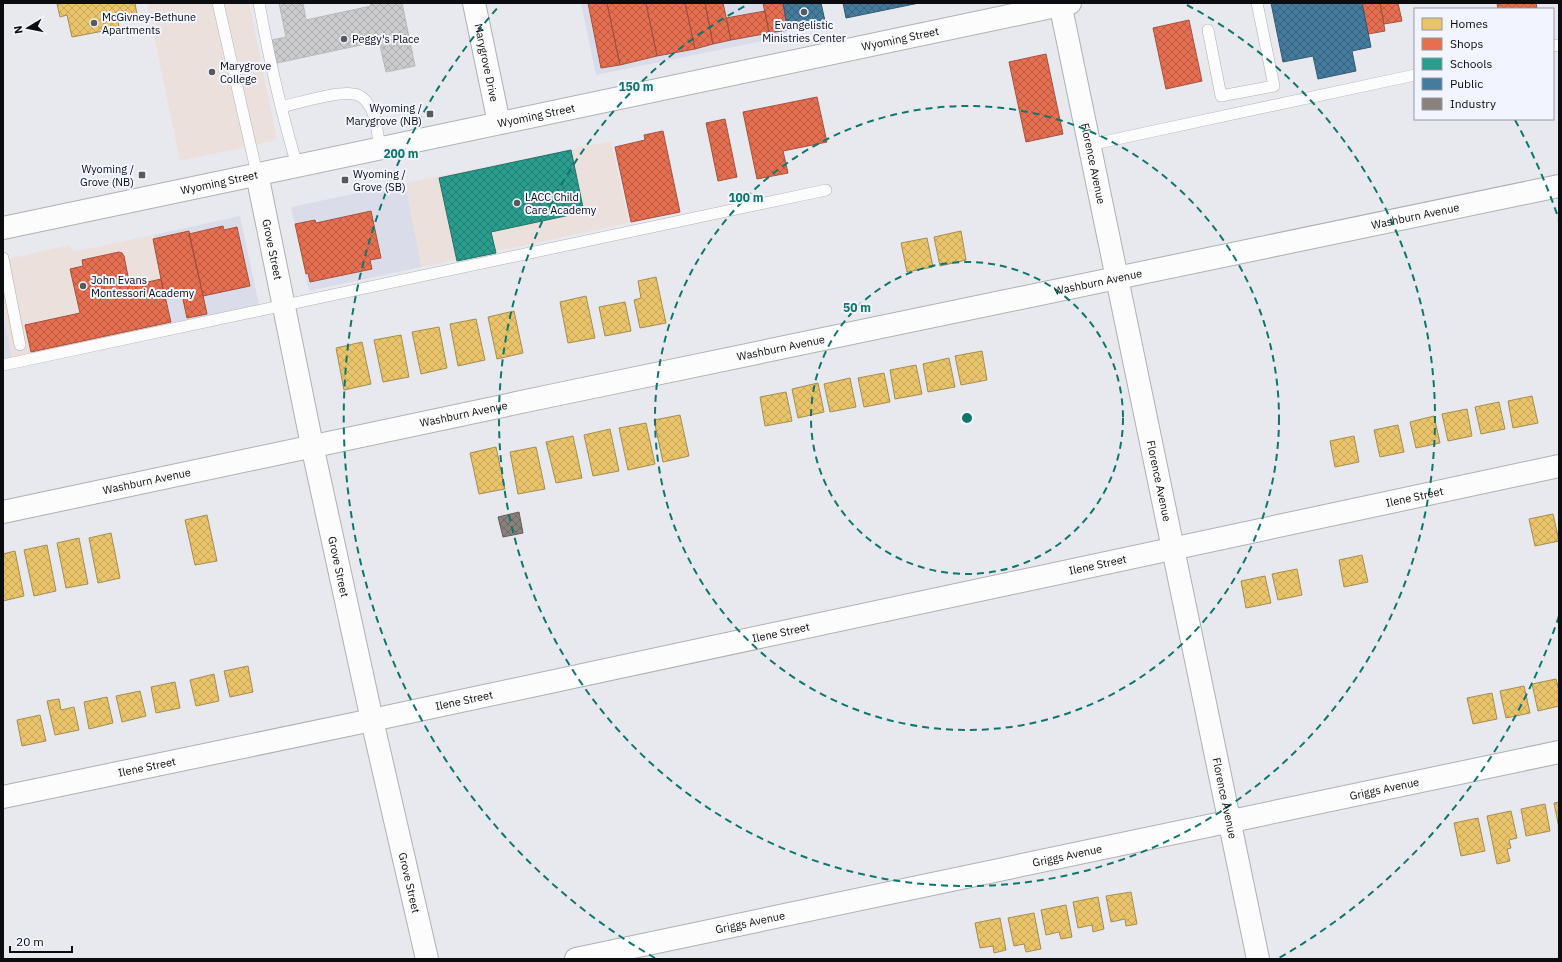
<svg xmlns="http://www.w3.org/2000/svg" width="1562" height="962" font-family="'IBM Plex Sans',sans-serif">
	<defs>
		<pattern id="homes-cross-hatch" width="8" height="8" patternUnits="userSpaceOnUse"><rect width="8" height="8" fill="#e9c46a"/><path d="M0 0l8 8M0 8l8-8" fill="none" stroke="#c6a75b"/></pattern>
		<pattern id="shops-cross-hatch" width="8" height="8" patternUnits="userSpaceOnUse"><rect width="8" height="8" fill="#e76f51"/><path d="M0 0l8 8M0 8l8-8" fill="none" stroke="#b95a42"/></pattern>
		<pattern id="schools-cross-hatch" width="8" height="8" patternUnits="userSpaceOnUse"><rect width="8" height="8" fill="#2a9d8f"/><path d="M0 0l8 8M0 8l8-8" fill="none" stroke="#227e73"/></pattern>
		<pattern id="public-cross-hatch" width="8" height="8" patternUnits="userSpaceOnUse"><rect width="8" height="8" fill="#457b9d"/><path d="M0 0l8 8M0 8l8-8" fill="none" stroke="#38637e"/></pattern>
		<pattern id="industry-cross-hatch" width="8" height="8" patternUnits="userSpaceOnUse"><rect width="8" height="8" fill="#8a817c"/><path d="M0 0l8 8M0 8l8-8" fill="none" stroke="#6f6864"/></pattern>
		<pattern id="building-cross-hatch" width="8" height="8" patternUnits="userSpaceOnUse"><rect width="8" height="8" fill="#cbcbce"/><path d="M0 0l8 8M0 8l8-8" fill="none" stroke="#adadb0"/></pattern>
	</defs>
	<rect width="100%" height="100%" fill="#e8e9ee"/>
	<!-- built -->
	<path fill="#dadde9" d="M 581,3 L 780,3 L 787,36 L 596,75 Z
		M 405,183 L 422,267 L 309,291 L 291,207 Z
		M 240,216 L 259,305 L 172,324 L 153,235 Z
		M 3,313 L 13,360 L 3,362 Z"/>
	<!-- education -->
	<path fill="#ece0dd" d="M 147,3 L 249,3 L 277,140 L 180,161 Z
		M 611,141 L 629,223 L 422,267 L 405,183 Z
		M 153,235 L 172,324 L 13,360 L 3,313 L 3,260 L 70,245 L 72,252 Z"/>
	<!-- homes -->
	<path fill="url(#homes-cross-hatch)" stroke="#a68d4f" d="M 62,3 L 135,3 L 137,15 L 118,19 L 119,28 L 72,37 L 67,15 L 60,17 L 57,4 Z
		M 961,231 L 966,260 L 940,266 L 934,237 Z
		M 927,238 L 933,267 L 907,272 L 901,243 Z
		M 656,277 L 666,323 L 640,328 L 634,300 L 641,298 L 638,281 Z
		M 586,296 L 595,338 L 568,343 L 560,302 Z
		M 625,302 L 631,331 L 605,336 L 599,307 Z
		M 514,311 L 523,353 L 497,359 L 488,317 Z
		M 476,319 L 485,360 L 458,366 L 450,324 Z
		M 439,327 L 447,368 L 421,374 L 412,332 Z
		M 401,335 L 409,377 L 383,382 L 374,340 Z
		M 362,342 L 371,384 L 344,390 L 336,348 Z
		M 982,351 L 987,380 L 961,385 L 955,356 Z
		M 949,358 L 955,387 L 928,392 L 923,364 Z
		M 916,365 L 922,394 L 895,399 L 890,370 Z
		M 884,373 L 890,402 L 864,407 L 858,378 Z
		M 850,378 L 856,407 L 830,412 L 824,384 Z
		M 818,383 L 824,412 L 798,418 L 792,389 Z
		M 786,392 L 792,421 L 765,426 L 760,397 Z
		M 1532,396 L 1538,423 L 1513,428 L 1508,401 Z
		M 1499,402 L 1505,429 L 1481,434 L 1475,407 Z
		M 1467,409 L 1472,436 L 1448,441 L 1442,414 Z
		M 680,415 L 689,456 L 663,462 L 654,420 Z
		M 1434,416 L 1440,443 L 1416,448 L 1410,422 Z
		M 646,423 L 655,464 L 628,470 L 619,428 Z
		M 1398,425 L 1404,452 L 1380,457 L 1374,430 Z
		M 610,429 L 619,471 L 593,476 L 584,435 Z
		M 573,436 L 582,478 L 556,483 L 546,442 Z
		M 1354,436 L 1359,462 L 1335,467 L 1330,441 Z
		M 496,447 L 505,489 L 479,494 L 470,453 Z
		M 536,447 L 545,489 L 518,494 L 510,452 Z
		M 1553,514 L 1559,541 L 1535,546 L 1529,519 Z
		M 207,515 L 217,561 L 195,565 L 185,520 Z
		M 111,533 L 120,578 L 98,583 L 89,538 Z
		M 79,538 L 88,584 L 66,588 L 57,543 Z
		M 47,545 L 56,591 L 34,596 L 24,550 Z
		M 15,551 L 24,596 L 3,601 L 3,554 Z
		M 1362,555 L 1368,582 L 1344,587 L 1339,560 Z
		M 1297,569 L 1302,595 L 1278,600 L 1272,574 Z
		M 1265,576 L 1271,603 L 1246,608 L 1241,581 Z
		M 248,666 L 253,692 L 230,697 L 224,671 Z
		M 214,674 L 219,701 L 196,706 L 190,680 Z
		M 1556,679 L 1559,691 L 1559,706 L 1538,711 L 1532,684 Z
		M 175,682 L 180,708 L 156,713 L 151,687 Z
		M 1524,686 L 1530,713 L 1506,718 L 1500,691 Z
		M 140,691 L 146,716 L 122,722 L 116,696 Z
		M 1492,693 L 1497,719 L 1473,724 L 1467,698 Z
		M 107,697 L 113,723 L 89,729 L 84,702 Z
		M 59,699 L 61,710 L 74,707 L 79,730 L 55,735 L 47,701 Z
		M 40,715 L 46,741 L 22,746 L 17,720 Z
		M 1559,802 L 1559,828 L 1554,803 Z
		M 1545,804 L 1550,831 L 1526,836 L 1521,809 Z
		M 1511,811 L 1517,838 L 1509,840 L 1511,848 L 1507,849 L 1510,861 L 1497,864 L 1487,816 Z
		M 1478,818 L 1485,851 L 1461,856 L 1454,823 Z
		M 1131,892 L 1137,924 L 1126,926 L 1125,919 L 1111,922 L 1106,896 Z
		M 1098,897 L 1104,929 L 1093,932 L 1092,925 L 1078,928 L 1073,902 Z
		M 1066,905 L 1072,937 L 1061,939 L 1059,932 L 1046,935 L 1041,910 Z
		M 1034,913 L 1041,949 L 1026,952 L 1024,944 L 1014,946 L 1008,918 Z
		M 1000,918 L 1006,950 L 994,953 L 993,946 L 980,948 L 975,923 Z"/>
	<!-- shops -->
	<path fill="url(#shops-cross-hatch)" stroke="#a5513d" d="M 588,3 L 607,3 L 620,65 L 601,68 Z
		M 607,3 L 646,3 L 657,56 L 620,65 Z
		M 646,3 L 685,3 L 695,49 L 657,56 Z
		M 685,3 L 705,3 L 713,44 L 695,49 Z
		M 705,3 L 723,3 L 731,40 L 713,44 Z
		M 763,3 L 783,3 L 788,30 L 769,33 Z
		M 1362,3 L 1380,3 L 1385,31 L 1368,34 Z
		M 1380,3 L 1398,3 L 1402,21 L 1384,24 Z
		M 1497,3 L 1536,3 L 1537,8 L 1498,9 Z
		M 765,11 L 769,33 L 731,40 L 726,18 Z
		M 1189,20 L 1202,81 L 1166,89 L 1153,28 Z
		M 1046,54 L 1063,134 L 1026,142 L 1009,62 Z
		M 817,97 L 827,142 L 783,151 L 788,173 L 757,179 L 743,112 Z
		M 725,119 L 737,177 L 718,181 L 706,123 Z
		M 663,131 L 680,212 L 631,222 L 615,147 L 645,140 L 644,135 Z
		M 371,211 L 381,258 L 370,260 L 372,269 L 310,282 L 308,273 L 306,274 L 295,224 L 315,220 L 316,223 Z
		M 223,226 L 224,230 L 237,227 L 250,286 L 203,296 L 189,234 Z
		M 189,231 L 207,314 L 187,318 L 182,295 L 165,299 L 153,239 Z
		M 119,252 L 122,253 L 124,256 L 130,286 L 161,279 L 171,322 L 31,352 L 25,325 L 80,313 L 70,269 L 83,266 L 82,260 Z"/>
	<!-- schools -->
	<path fill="url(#schools-cross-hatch)" stroke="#217269" d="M 571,150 L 584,212 L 491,232 L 496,253 L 457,261 L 439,178 Z"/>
	<!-- public -->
	<path fill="url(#public-cross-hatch)" stroke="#345a72" d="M 783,3 L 821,3 L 825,21 L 788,30 Z
		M 843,3 L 919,3 L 846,18 Z
		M 1271,3 L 1362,3 L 1371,47 L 1352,51 L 1356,71 L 1318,79 L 1313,56 L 1283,62 Z"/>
	<!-- industry -->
	<path fill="url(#industry-cross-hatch)" stroke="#645e5b" d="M 519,512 L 523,533 L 503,537 L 498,517 Z"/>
	<!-- building -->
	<path fill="url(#building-cross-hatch)" stroke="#b9b9bc" d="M 279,3 L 303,3 L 306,20 L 371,6 L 370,3 L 402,3 L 415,66 L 386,72 L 379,41 L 277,63 L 272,40 L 286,37 Z"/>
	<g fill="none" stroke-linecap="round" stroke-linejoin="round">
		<!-- lane casing -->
		<g stroke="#afb0b4" stroke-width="12">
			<path id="lane" d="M 218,3 L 257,174
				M 259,3 C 269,58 281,112 297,165
				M 1208,30 L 1221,96 L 1274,86 L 1257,3
				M 1553,46 L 1559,45
				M 281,107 C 299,103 337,91 353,94 C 359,94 365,99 368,104 C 377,115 377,134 380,148
				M 1089,145 L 1415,75
				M 3,258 L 20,345
				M 3,365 L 826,190"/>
		</g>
		<!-- street casing -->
		<g stroke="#afb0b4" stroke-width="24">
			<g id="street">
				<path id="s1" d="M 474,3 L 499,123"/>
				<path id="s2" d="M 1060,3 L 1258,959"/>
				<path id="s3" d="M 257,174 L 312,445 L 372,720 L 427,959"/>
				<path id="s4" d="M 3,512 C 521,400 1040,295 1559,186"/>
				<path id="s5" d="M 3,797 L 372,720 L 1559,466"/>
				<path id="s6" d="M 576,959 L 1559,752"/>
			</g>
		</g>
		<!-- secondary casing -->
		<g stroke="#afb0b4" stroke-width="24">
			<g id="secondary">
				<path id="s7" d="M 3,228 L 1070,3"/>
			</g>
		</g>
		<!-- lane -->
		<use href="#lane" stroke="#fcfcfc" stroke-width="11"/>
		<!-- street -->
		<use href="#street" stroke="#fcfcfc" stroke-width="22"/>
		<!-- secondary -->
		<use href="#secondary" stroke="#fcfcfc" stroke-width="22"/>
	</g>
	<!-- distance rings -->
	<g fill="none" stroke="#0f766e" stroke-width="2" stroke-dasharray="7 5">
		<circle cx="967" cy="418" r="156"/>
		<circle cx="967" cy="418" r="312"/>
		<path d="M1187 5A468 468 0 1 1 747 5"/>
		<path d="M1559 616A624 624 0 0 1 1279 958M655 958A624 624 0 0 1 500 5M1515 120A624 624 0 0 1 1559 220"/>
	</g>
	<!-- markers -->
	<g fill="#58595d" stroke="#f2f5ff" stroke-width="1.5">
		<circle cx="804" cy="12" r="4"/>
		<circle cx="94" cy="23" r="4"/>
		<circle cx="344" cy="39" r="4"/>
		<circle cx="212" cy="72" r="4"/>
		<rect x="426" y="110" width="8" height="8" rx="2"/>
		<rect x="138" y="171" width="8" height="8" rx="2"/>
		<rect x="341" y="176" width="8" height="8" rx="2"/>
		<circle cx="517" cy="203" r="4"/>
		<circle cx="83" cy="286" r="4"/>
	</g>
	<g text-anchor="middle" stroke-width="4" stroke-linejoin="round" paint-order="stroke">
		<!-- poi labels -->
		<g font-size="11" fill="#0b0c0f" stroke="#f2f5ff" text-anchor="start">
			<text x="102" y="21">McGivney-Bethune<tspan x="102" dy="13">Apartments</tspan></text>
			<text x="804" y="29" text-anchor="middle">Evangelistic<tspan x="804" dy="13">Ministries Center</tspan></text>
			<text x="352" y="43">Peggy's Place</text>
			<text x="220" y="70">Marygrove<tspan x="220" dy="13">College</tspan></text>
			<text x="422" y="112" text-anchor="end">Wyoming /<tspan x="422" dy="13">Marygrove (NB)</tspan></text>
			<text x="134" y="173" text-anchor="end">Wyoming /<tspan x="134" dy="13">Grove (NB)</tspan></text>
			<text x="353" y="178">Wyoming /<tspan x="353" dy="13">Grove (SB)</tspan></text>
			<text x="525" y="201">LACC Child<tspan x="525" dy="13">Care Academy</tspan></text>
			<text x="91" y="284">John Evans<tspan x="91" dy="13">Montessori Academy</tspan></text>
		</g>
		<!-- street labels -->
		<g font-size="11" fill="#0b0c0f" stroke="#f2f5ff">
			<text dy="4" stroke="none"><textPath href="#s7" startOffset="917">Wyoming Street</textPath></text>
			<text dy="4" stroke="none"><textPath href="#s1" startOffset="61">Marygrove Drive</textPath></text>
			<text dy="4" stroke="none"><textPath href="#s7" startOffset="545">Wyoming Street</textPath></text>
			<text dy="4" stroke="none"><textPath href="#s2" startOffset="164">Florence Avenue</textPath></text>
			<text dy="4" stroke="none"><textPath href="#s7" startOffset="221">Wyoming Street</textPath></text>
			<text dy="4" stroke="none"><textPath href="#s4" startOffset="1443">Washburn Avenue</textPath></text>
			<text dy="4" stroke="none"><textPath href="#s3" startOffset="77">Grove Street</textPath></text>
			<text dy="4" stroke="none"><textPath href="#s4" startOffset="1119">Washburn Avenue</textPath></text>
			<text dy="4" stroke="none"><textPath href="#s4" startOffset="795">Washburn Avenue</textPath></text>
			<text dy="4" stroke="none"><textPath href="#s4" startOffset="471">Washburn Avenue</textPath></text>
			<text dy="4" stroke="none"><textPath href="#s4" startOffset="147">Washburn Avenue</textPath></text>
			<text dy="4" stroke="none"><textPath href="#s2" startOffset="488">Florence Avenue</textPath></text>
			<text dy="4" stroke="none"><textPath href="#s5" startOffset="1443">Ilene Street</textPath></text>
			<text dy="4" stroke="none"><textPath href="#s5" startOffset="1119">Ilene Street</textPath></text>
			<text dy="4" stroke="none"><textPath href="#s3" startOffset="401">Grove Street</textPath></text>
			<text dy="4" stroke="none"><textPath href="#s5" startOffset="795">Ilene Street</textPath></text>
			<text dy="4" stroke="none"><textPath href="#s5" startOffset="471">Ilene Street</textPath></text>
			<text dy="4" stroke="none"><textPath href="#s5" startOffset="147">Ilene Street</textPath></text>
			<text dy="4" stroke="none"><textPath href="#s6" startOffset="826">Griggs Avenue</textPath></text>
			<text dy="4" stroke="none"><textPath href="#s2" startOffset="812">Florence Avenue</textPath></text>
			<text dy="4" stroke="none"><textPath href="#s6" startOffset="502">Griggs Avenue</textPath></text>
			<text dy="4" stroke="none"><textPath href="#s3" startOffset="725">Grove Street</textPath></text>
			<text dy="4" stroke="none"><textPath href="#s6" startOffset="178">Griggs Avenue</textPath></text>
		</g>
	</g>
	<circle cx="967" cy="418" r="6" fill="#0f766e" stroke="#f2f5ff" stroke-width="2"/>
	<g font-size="12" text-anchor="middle" font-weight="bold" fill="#0f766e" stroke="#f2f5ff" stroke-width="4" stroke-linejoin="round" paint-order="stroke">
		<text x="636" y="91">150 m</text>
		<text x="401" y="158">200 m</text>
		<text x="746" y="202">100 m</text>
		<text x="857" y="312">50 m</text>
	</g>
	<!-- border -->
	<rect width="1562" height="962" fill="none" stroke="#0b0c0f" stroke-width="8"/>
	<!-- legend -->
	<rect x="1414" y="8" width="140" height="112" fill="#f2f5ff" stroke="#96989f"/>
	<rect x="1422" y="18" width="20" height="12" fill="#e9c46a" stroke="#96989f"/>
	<text x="1450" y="28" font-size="12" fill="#0b0c0f">Homes</text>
	<rect x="1422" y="38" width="20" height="12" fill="#e76f51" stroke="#96989f"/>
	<text x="1450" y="48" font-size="12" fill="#0b0c0f">Shops</text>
	<rect x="1422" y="58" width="20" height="12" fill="#2a9d8f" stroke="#96989f"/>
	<text x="1450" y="68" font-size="12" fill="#0b0c0f">Schools</text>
	<rect x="1422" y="78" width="20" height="12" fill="#457b9d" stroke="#96989f"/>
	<text x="1450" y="88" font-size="12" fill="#0b0c0f">Public</text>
	<rect x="1422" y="98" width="20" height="12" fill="#8a817c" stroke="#96989f"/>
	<text x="1450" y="108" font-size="12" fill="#0b0c0f">Industry</text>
	<!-- north arrow -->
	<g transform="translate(28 28) rotate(260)" stroke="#f2f5ff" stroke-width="3" paint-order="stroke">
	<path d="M0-3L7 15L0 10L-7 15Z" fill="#0b0c0f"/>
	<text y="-6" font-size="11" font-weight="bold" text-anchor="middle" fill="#0b0c0f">N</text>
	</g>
	<!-- scale -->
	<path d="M10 946v6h62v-6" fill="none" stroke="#0b0c0f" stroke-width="2"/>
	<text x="16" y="946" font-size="12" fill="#0b0c0f" stroke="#f2f5ff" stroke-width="3" paint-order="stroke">20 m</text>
</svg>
